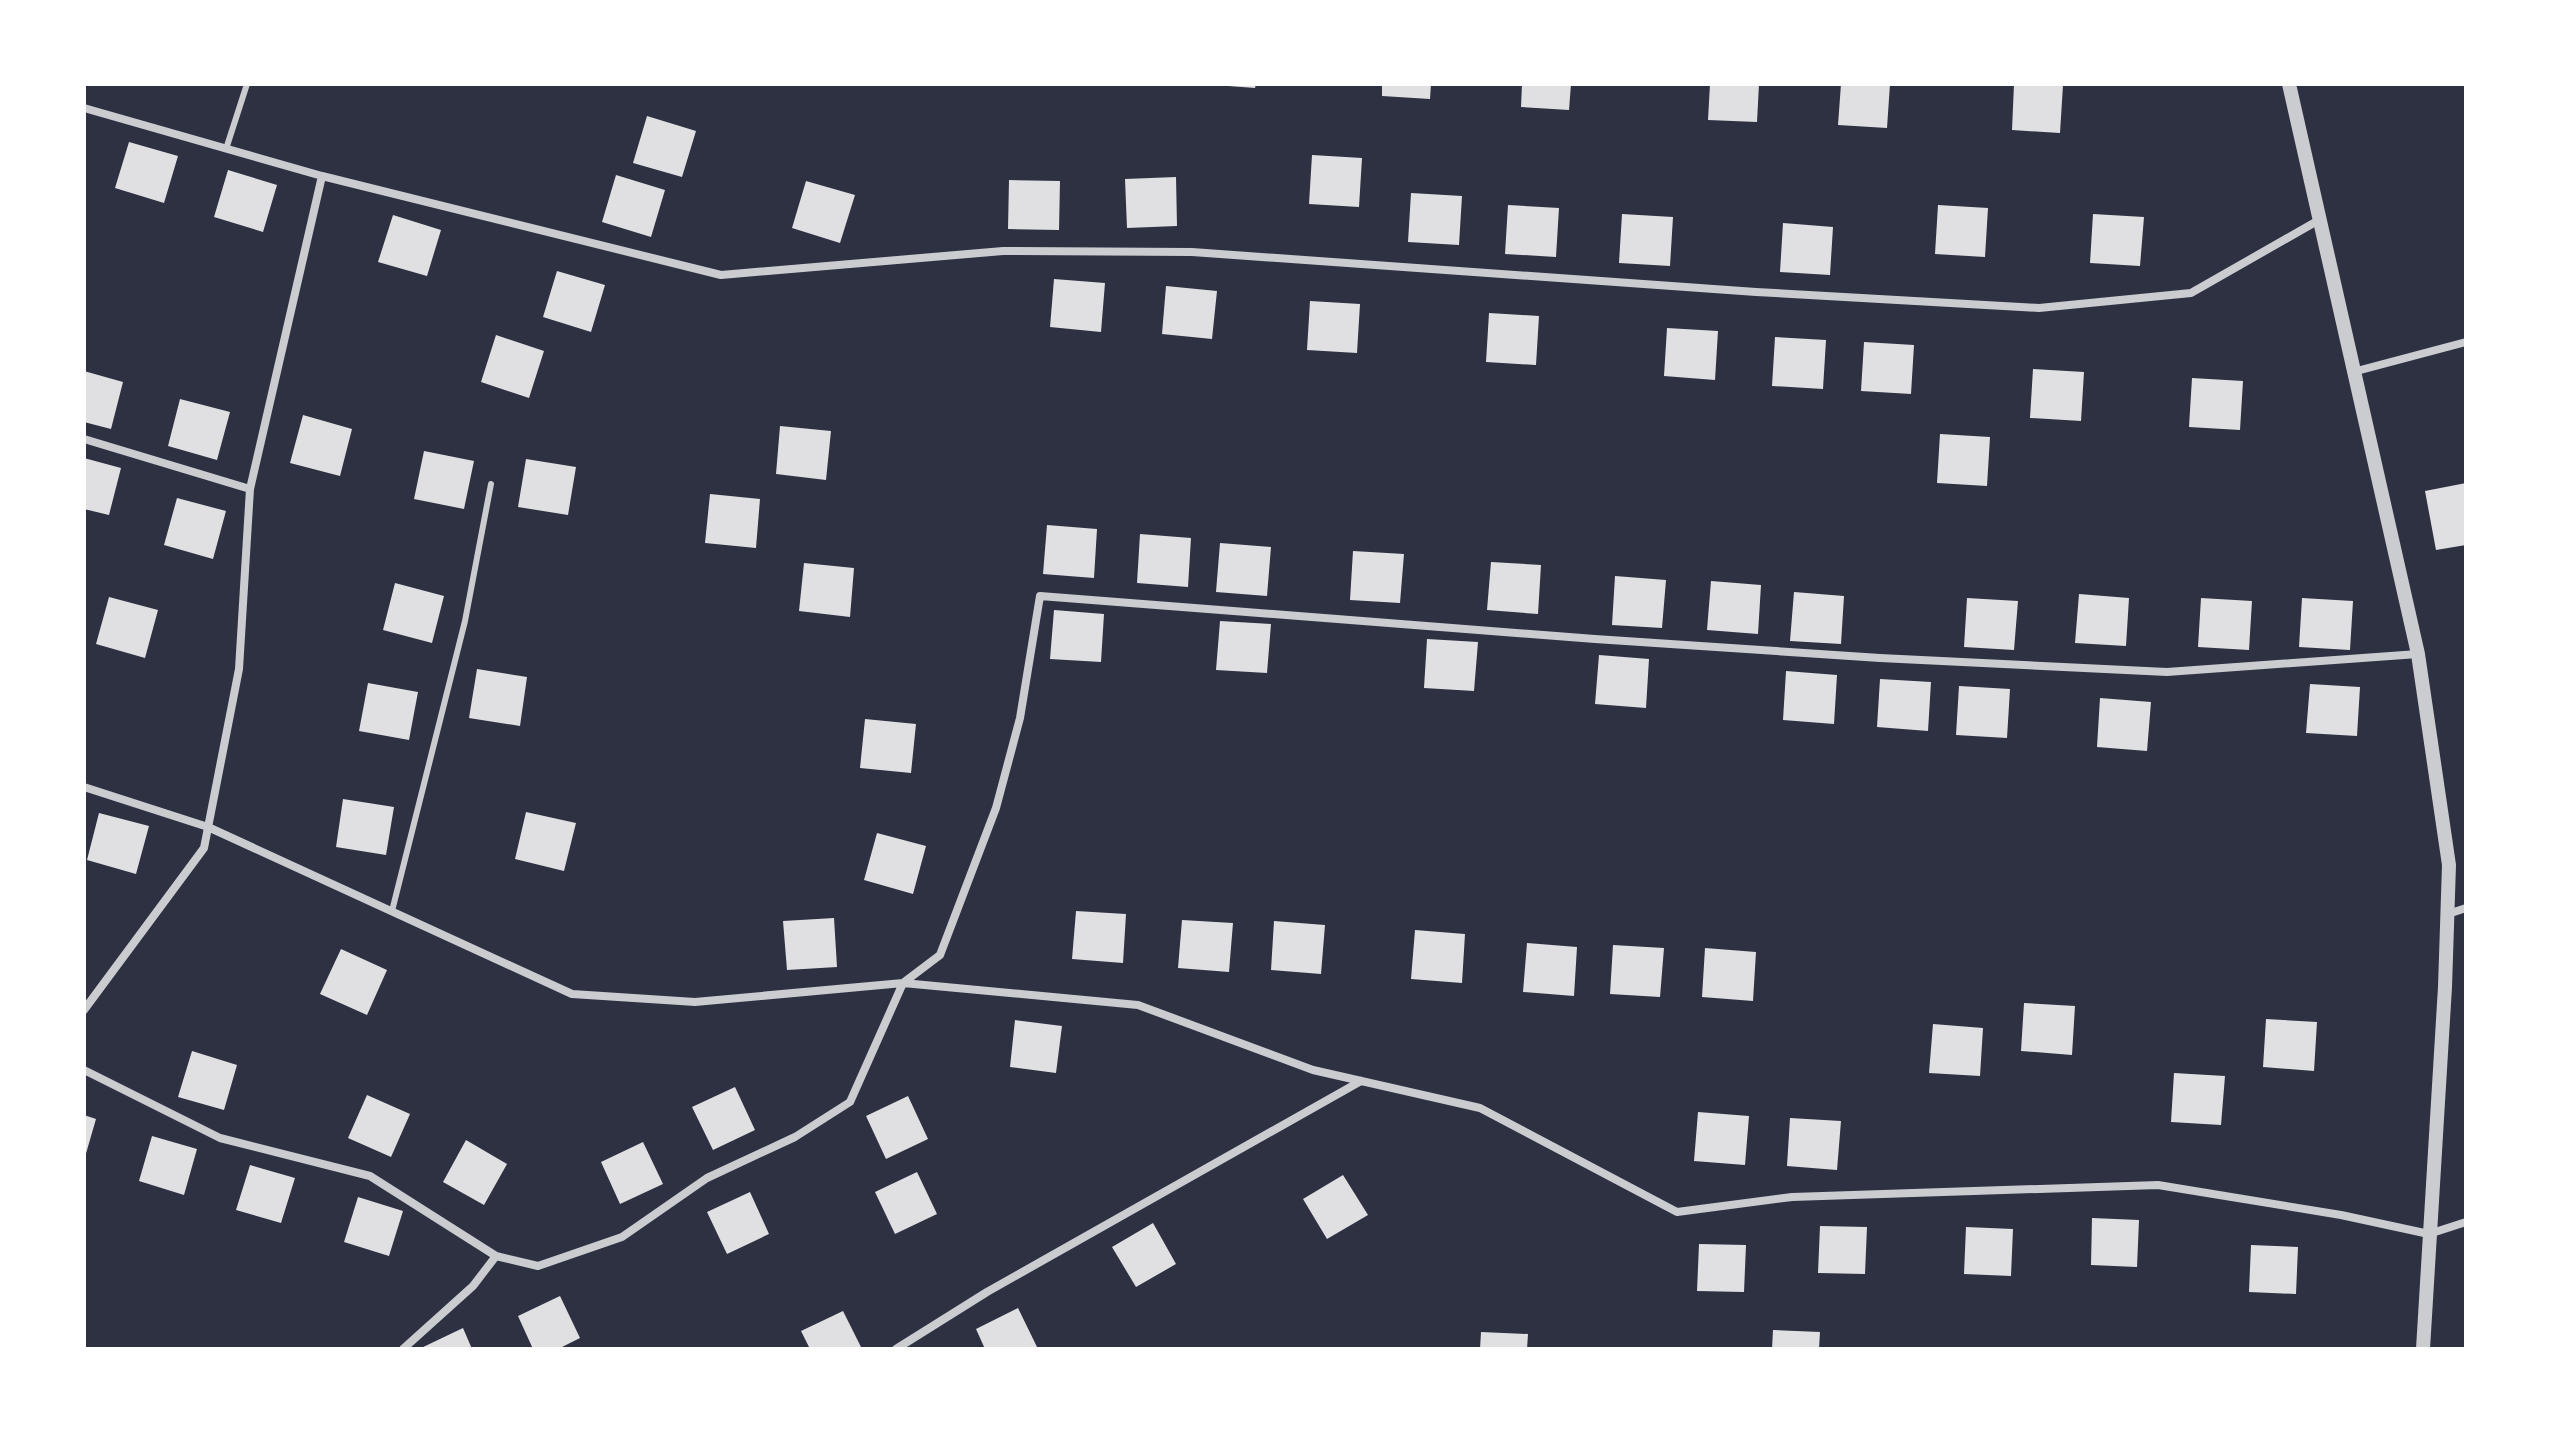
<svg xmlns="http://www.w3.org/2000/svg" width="2550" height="1433" font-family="Montserrat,sans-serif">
	<rect width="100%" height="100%" fill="#2d3142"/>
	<!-- building -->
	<path fill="#e0e0e3" d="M 1228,84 L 1256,84 L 1255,88 L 1228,86 Z
		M 1382,84 L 1431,84 L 1430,99 L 1382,96 Z
		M 1522,84 L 1571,84 L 1569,110 L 1521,107 Z
		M 1710,84 L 1759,84 L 1757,122 L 1708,120 Z
		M 1841,84 L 1890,84 L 1887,128 L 1838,125 Z
		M 2014,84 L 2063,85 L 2060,133 L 2012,130 Z
		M 647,116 L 696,131 L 682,177 L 633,163 Z
		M 129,142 L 178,156 L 164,203 L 115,188 Z
		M 1312,155 L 1362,158 L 1359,207 L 1309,204 Z
		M 228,170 L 277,185 L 263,232 L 214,217 Z
		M 616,175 L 665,190 L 651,237 L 602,222 Z
		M 1176,177 L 1177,226 L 1127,228 L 1125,179 Z
		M 1009,180 L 1060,181 L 1059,230 L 1008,229 Z
		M 806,181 L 855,195 L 840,243 L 792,228 Z
		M 1411,193 L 1462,196 L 1459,245 L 1408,242 Z
		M 1508,205 L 1559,208 L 1556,257 L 1505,254 Z
		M 1938,205 L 1988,208 L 1985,257 L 1935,254 Z
		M 1622,214 L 1673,217 L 1670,266 L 1619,263 Z
		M 2093,214 L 2144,217 L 2140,266 L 2090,263 Z
		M 393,215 L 441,230 L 427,276 L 378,262 Z
		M 1783,223 L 1833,227 L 1830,275 L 1780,272 Z
		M 557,271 L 605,285 L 591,332 L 543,317 Z
		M 1054,279 L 1105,283 L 1101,332 L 1050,327 Z
		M 1166,286 L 1217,291 L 1212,339 L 1162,334 Z
		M 1310,301 L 1360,304 L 1357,353 L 1307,350 Z
		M 1489,313 L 1539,316 L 1536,365 L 1486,362 Z
		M 1667,328 L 1718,331 L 1715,380 L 1664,376 Z
		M 496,335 L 544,351 L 529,398 L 481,382 Z
		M 1775,337 L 1826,340 L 1823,389 L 1772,386 Z
		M 1864,342 L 1914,345 L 1911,394 L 1861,391 Z
		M 2033,369 L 2084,372 L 2081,421 L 2030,418 Z
		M 84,371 L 123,382 L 111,429 L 84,422 Z
		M 2192,378 L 2243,381 L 2240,430 L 2189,427 Z
		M 180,399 L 230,412 L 217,460 L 168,446 Z
		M 303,415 L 352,429 L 340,476 L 290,463 Z
		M 780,426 L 831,431 L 826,480 L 776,474 Z
		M 1940,434 L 1990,437 L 1987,486 L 1937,483 Z
		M 424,451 L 474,461 L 464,509 L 414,499 Z
		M 84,458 L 121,468 L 109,515 L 84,509 Z
		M 526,459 L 576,467 L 568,515 L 518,507 Z
		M 2466,483 L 2466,545 L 2436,550 L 2425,491 Z
		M 710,494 L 760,499 L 756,548 L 705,543 Z
		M 177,498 L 226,511 L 213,559 L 164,545 Z
		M 1047,525 L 1097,529 L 1094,578 L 1043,574 Z
		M 1140,534 L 1191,538 L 1188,587 L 1137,583 Z
		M 1220,543 L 1271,547 L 1267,596 L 1216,592 Z
		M 1353,551 L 1404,554 L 1400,603 L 1350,600 Z
		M 1491,562 L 1541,565 L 1538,614 L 1487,610 Z
		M 804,563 L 854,568 L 850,617 L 799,611 Z
		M 1615,576 L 1666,580 L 1662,628 L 1612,625 Z
		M 1711,581 L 1761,585 L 1758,634 L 1707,630 Z
		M 395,583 L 444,596 L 432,643 L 383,630 Z
		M 1794,592 L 1844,596 L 1841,644 L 1790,641 Z
		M 2079,594 L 2129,598 L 2126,646 L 2075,643 Z
		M 109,597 L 158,610 L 145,658 L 96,644 Z
		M 1967,598 L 2018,601 L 2014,650 L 1964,647 Z
		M 2201,598 L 2252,601 L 2249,650 L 2198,647 Z
		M 2302,598 L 2353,601 L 2350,650 L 2299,647 Z
		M 1054,610 L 1104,614 L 1101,662 L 1050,659 Z
		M 1220,621 L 1271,624 L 1267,673 L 1216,670 Z
		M 1427,639 L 1478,642 L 1474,691 L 1424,688 Z
		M 1599,655 L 1649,659 L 1646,708 L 1595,704 Z
		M 477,669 L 527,677 L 520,726 L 469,718 Z
		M 1786,671 L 1837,675 L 1834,724 L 1783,720 Z
		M 1880,679 L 1931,682 L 1928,731 L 1877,727 Z
		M 368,683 L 418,692 L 409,740 L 359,731 Z
		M 2310,684 L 2360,687 L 2357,736 L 2306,733 Z
		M 1959,686 L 2010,689 L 2007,738 L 1956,735 Z
		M 2100,698 L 2151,702 L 2147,751 L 2097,747 Z
		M 865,719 L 916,724 L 911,773 L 860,768 Z
		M 343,799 L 394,807 L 386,855 L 336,847 Z
		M 526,812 L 576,823 L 564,871 L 515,859 Z
		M 99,813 L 149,826 L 136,874 L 87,860 Z
		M 877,833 L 926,846 L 913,894 L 864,880 Z
		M 1076,911 L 1126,914 L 1123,963 L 1072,959 Z
		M 834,918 L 837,967 L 787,970 L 783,921 Z
		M 1182,920 L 1233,923 L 1229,972 L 1178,968 Z
		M 1274,921 L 1325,925 L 1321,974 L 1271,970 Z
		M 1415,930 L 1465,934 L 1462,983 L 1411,979 Z
		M 1527,943 L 1577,947 L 1574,996 L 1523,992 Z
		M 1613,945 L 1664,948 L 1660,997 L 1610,994 Z
		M 1705,948 L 1756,952 L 1753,1001 L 1702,997 Z
		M 341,949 L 387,970 L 367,1015 L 320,994 Z
		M 2024,1003 L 2075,1006 L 2072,1055 L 2021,1051 Z
		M 2266,1019 L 2317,1022 L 2314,1071 L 2263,1067 Z
		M 1015,1020 L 1062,1026 L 1056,1073 L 1010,1067 Z
		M 1933,1024 L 1983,1028 L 1980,1076 L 1929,1073 Z
		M 192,1051 L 237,1065 L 224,1110 L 178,1097 Z
		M 2174,1073 L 2225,1076 L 2221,1125 L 2171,1122 Z
		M 735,1087 L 755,1130 L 713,1150 L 692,1107 Z
		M 367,1095 L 410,1114 L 391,1157 L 348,1138 Z
		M 908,1096 L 928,1139 L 886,1159 L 866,1116 Z
		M 1698,1112 L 1749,1116 L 1745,1165 L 1694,1161 Z
		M 84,1115 L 96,1119 L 85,1157 L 84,1157 Z
		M 1790,1118 L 1841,1121 L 1837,1170 L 1787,1166 Z
		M 152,1136 L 197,1149 L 184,1195 L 139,1181 Z
		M 466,1140 L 507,1164 L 484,1205 L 443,1182 Z
		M 643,1142 L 663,1184 L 620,1204 L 601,1162 Z
		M 250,1165 L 295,1178 L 281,1223 L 236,1210 Z
		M 917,1172 L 937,1214 L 895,1234 L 875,1192 Z
		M 1343,1175 L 1368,1215 L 1327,1239 L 1303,1199 Z
		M 750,1192 L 769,1234 L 727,1254 L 707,1212 Z
		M 358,1197 L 403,1211 L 389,1256 L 344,1242 Z
		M 2092,1218 L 2139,1220 L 2137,1267 L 2091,1265 Z
		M 1153,1223 L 1176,1264 L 1136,1287 L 1112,1247 Z
		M 1820,1226 L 1867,1227 L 1865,1274 L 1818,1273 Z
		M 1966,1227 L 2013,1229 L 2011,1276 L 1964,1274 Z
		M 1699,1244 L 1746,1245 L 1744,1292 L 1697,1291 Z
		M 2251,1245 L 2298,1247 L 2296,1294 L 2249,1292 Z
		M 560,1296 L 580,1338 L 558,1349 L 533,1349 L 518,1316 Z
		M 1018,1308 L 1038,1349 L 985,1349 L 976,1329 Z
		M 843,1311 L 862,1349 L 810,1349 L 801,1331 Z
		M 463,1328 L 472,1349 L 419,1349 Z
		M 1773,1330 L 1820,1332 L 1819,1349 L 1772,1349 Z
		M 1481,1332 L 1528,1334 L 1527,1349 L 1480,1349 Z"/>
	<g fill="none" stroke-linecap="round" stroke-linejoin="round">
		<!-- service -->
		<path stroke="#caccd0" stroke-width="6" d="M 226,149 L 247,84
			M 392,911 L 465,621 L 491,484"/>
		<!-- minor -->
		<path stroke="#caccd0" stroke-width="8" d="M 84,108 L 322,176 L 721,275 L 1003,251 L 1192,252 L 1756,292 L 2039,308 L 2191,293 L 2319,220
			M 2353,372 L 2466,342
			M 84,439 L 250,489
			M 84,787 L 208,827 L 572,994 L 695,1002 L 903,983 L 1138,1005 L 1313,1070 L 1480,1108 L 1677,1212 L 1792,1197 L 2158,1185 L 2341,1215 L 2429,1234 L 2466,1222
			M 2448,914 L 2466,908
			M 84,1010 L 204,848 L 239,669 L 250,489 L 322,176
			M 84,1070 L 220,1138 L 370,1176 L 496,1256
			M 403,1349 L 473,1286 L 496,1256 L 538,1266 L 622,1237 L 707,1178 L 795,1137 L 850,1102 L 903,983 L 940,955 L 996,808 L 1020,718 L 1040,596 L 1595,639 L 1880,658 L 2167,672 L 2418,654
			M 896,1349 L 987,1292 L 1361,1081"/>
		<!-- tertiary -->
		<path stroke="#caccd0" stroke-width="14" d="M 2289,84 L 2418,654 L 2449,865 L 2445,987 L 2423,1349"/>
	</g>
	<!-- border -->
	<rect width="2550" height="1433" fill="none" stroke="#ffffff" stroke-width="172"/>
</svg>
